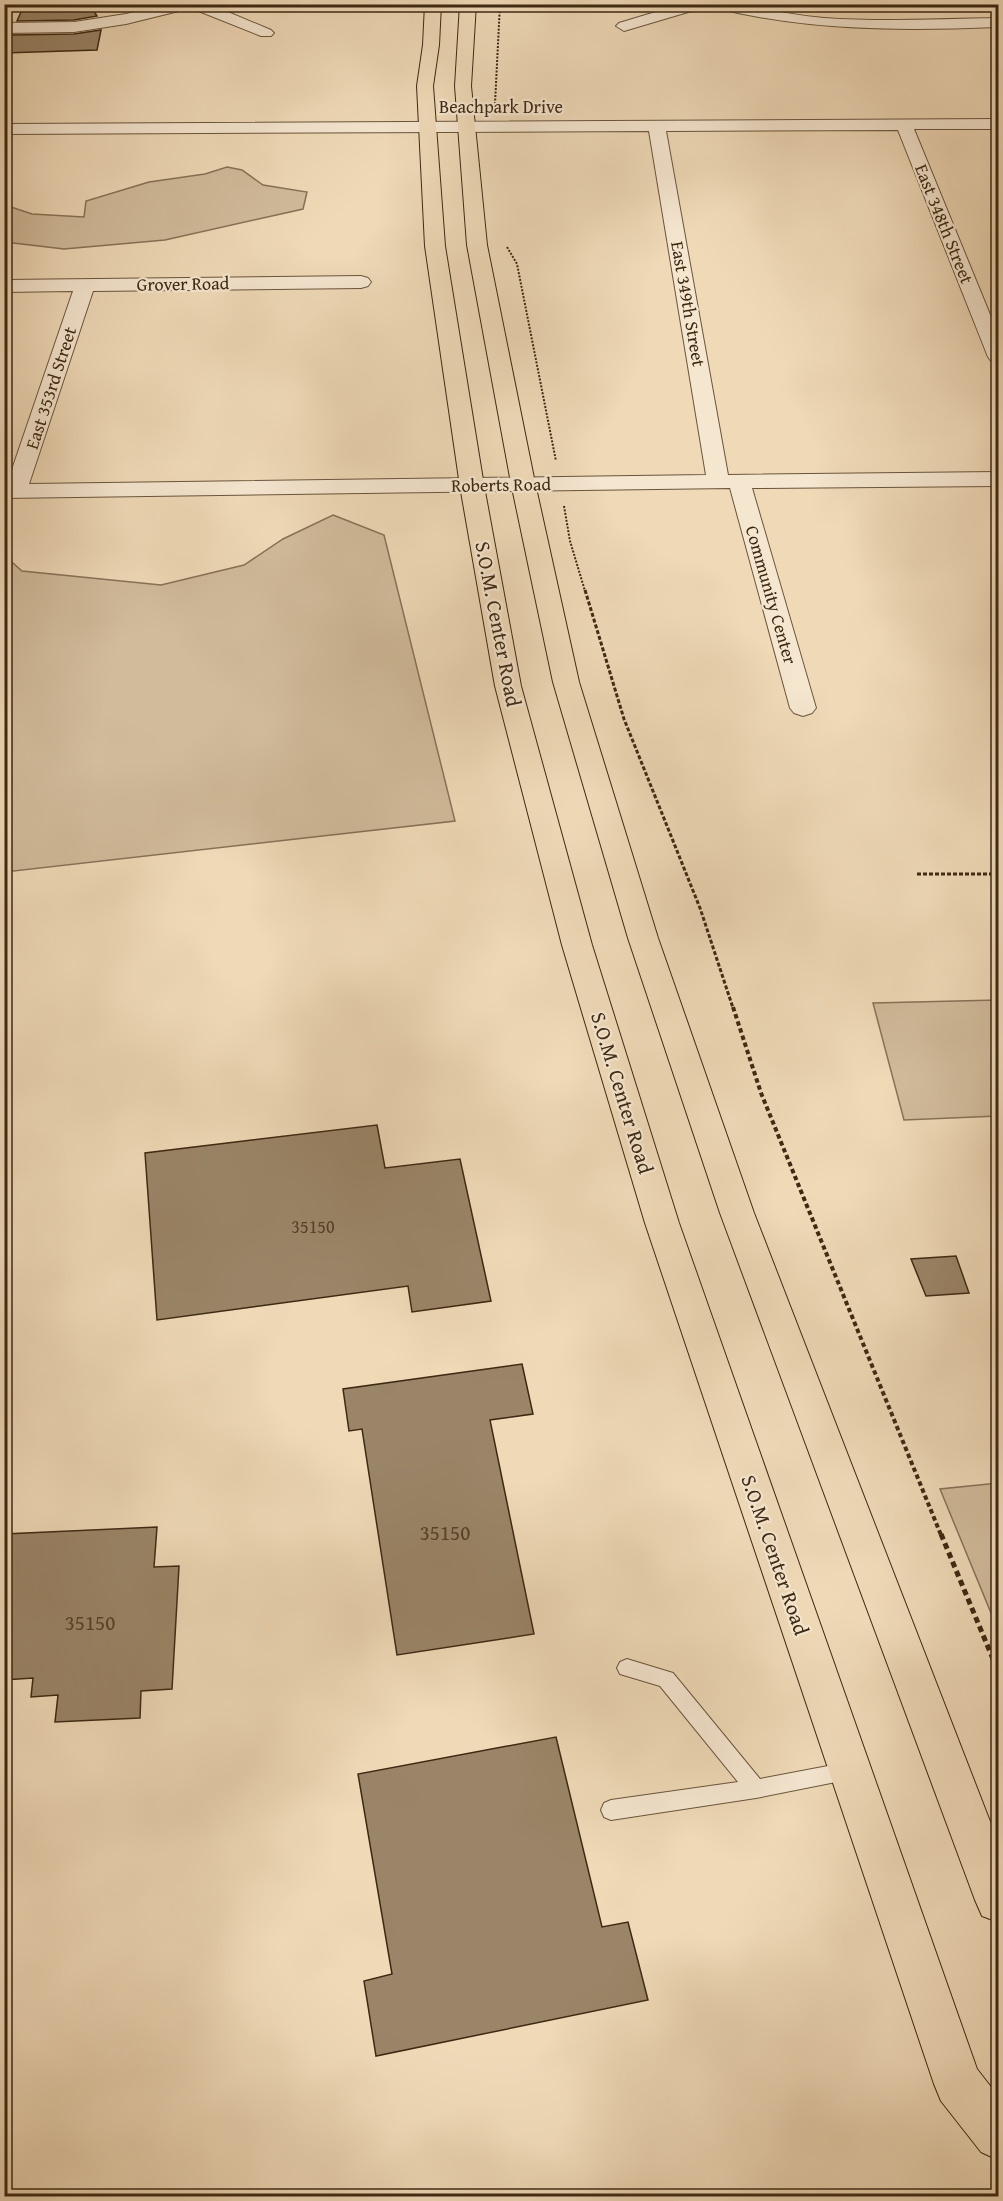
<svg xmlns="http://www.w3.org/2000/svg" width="1003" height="2201" font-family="'Gentium Book Plus',serif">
	<rect width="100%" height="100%" fill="#efd9b7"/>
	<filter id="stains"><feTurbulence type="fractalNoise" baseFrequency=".00333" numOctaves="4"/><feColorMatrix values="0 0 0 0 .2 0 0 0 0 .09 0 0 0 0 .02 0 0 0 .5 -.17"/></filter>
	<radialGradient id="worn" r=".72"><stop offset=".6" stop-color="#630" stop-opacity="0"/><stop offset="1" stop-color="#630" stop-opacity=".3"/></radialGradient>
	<!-- green -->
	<path fill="#d1bb9b" stroke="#877257" stroke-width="1.5" d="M 227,167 L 242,170 L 263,185 L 307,192 L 303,209 L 165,240 L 64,249 L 5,242 L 5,205 L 32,214 L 84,217 L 86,201 L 149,182 L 205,174 Z
		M 333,515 L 384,535 L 455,821 L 5,872 L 5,556 L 22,571 L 161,585 L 244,565 L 283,539 Z
		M 998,1000 L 998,1116 L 904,1120 L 873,1003 Z
		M 998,1483 L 998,1630 L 940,1489 Z"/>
	<!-- building -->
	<path fill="#9a8568" stroke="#3d2913" stroke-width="1.5" d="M 24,5 L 90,5 L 97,16 L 74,20 L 17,21 Z
		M 101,30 L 97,50 L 4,53 L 12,35 L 74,34 Z
		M 377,1125 L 385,1168 L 460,1159 L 491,1301 L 412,1312 L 408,1286 L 157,1320 L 145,1153 Z
		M 956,1256 L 969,1293 L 926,1296 L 911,1259 Z
		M 522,1364 L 533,1414 L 490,1420 L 534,1634 L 397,1655 L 362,1429 L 349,1431 L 343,1389 Z
		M 157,1527 L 154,1567 L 179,1566 L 172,1689 L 141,1691 L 140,1718 L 55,1722 L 58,1695 L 31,1697 L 33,1678 L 4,1680 L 4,1534 Z
		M 556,1737 L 602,1927 L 628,1922 L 648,2000 L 376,2056 L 364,1981 L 392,1974 L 358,1774 Z"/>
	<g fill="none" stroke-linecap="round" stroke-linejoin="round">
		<!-- service casing -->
		<g stroke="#6a553c" stroke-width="2">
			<path id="service" d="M 627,1659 L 673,1673 L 760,1779 L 849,1762 L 856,1764 L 859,1771 L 856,1778 L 756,1798 L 611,1820 L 604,1817 L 601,1810 L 604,1803 L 611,1800 L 738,1782 L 660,1686 L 620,1674 L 617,1668 L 620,1662 Z"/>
		</g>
		<!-- minor casing -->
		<g stroke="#6a553c" stroke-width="2">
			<path id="minor" d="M 167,4 L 209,4 L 271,30 L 274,33 L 271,36 L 261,36 L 191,8 L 126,24 L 74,32 L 4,33 L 4,23 L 74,22 L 126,14 Z
				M 682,4 L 707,4 L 705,7 L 624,31 L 616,26 L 619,23 Z
				M 710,4 C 748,4 785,15 824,18 C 882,22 940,19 998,18 L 998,27 C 902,31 806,31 712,7 Z
				M 998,119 L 998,129 L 914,129 L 998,334 L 998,363 L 991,361 L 988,357 L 898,130 L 666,131 L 728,475 L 998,472 L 998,486 L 752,488 L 816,708 L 812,713 L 803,716 L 794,713 L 790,708 L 730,488 L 4,498 L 4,484 L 7,484 L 73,291 L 4,292 L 4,280 L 361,276 L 368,278 L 371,282 L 368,286 L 361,288 L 93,291 L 29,484 L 706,475 L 649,131 L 4,134 L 4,124 Z"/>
		</g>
		<!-- primary casing -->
		<g stroke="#3d2913" stroke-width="2">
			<path id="primary" d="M 425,4 L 441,4 L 439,45 L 433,86 L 445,246 L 484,486 L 521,686 L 592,945 L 679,1223 L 977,2069 L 998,2096 L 998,2160 L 981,2152 L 941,2101 L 934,2084 L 645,1223 L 562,945 L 495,686 L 460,486 L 425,246 L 417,86 L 423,45 Z
				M 460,4 L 476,4 L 471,86 L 487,245 L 535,483 L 579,682 L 658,938 L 754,1213 L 998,1842 L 998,1922 L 982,1916 L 975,1900 L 720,1213 L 628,938 L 553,682 L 511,483 L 467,245 L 455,86 Z"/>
		</g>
		<!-- path-far3 -->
		<path stroke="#3d2913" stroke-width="2" stroke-dasharray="2 1.5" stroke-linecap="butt" d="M 495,104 L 500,4
			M 507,247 L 517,264 L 556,461
			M 564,506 L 570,541 L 585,591"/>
		<!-- path-far2 -->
		<path stroke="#3d2913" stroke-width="3" stroke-dasharray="4 2" stroke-linecap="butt" d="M 585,590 L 624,719 L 700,908 L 733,1008
			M 917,874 L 998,874"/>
		<!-- path-far1 -->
		<path stroke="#3d2913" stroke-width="4" stroke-dasharray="4.5 3" stroke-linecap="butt" d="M 733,1007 L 761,1093 L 941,1535"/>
		<!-- path -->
		<path stroke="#3d2913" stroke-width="5" stroke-dasharray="6 4" stroke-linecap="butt" d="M 941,1534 L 998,1671"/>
		<!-- service -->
		<use href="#service" fill="#f5e6d0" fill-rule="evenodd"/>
		<!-- minor -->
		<use href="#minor" fill="#f5e6d0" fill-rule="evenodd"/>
		<!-- primary -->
		<use href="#primary" fill="#efd9b7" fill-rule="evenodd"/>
	</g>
	<g text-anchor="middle" stroke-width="4.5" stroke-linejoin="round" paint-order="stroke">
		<!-- far-street labels -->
		<g font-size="18" fill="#3d2913" stroke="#f5e6d0">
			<text x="501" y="113">Beachpark Drive</text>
			<text transform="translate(944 224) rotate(68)" y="6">East 348th Street</text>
			<text transform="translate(183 284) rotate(-1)" y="6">Grover Road</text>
			<text transform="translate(688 304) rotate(80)" y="6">East 349th Street</text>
			<text transform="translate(51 388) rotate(-72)" y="6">East 353rd Street</text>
			<text transform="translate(501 485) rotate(-1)" y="6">Roberts Road</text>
			<text transform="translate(771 595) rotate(74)" y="6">Community Center</text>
		</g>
		<!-- number labels -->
		<g font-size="18" fill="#544028">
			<text x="313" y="1233">35150</text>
		</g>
		<!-- street labels -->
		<g font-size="21" fill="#3d2913" stroke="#f5e6d0">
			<text transform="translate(498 624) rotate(79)" y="7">S.O.M. Center Road</text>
			<text transform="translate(622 1093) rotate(73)" y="7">S.O.M. Center Road</text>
			<text transform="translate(775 1555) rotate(71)" y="7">S.O.M. Center Road</text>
		</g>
		<!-- near-number labels -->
		<g font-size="21" fill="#544028">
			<text x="445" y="1540">35150</text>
			<text x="90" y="1630">35150</text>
		</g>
	</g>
	<!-- margin -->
	<rect width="1003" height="2201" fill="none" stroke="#efd9b7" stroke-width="24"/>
	<rect x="6" y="6" width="991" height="2189" fill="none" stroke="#3d2913" stroke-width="3"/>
	<rect x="12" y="12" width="979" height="2177" fill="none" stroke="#3d2913" stroke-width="1.5"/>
	<rect width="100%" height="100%" filter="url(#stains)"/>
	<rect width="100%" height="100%" fill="url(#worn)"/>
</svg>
